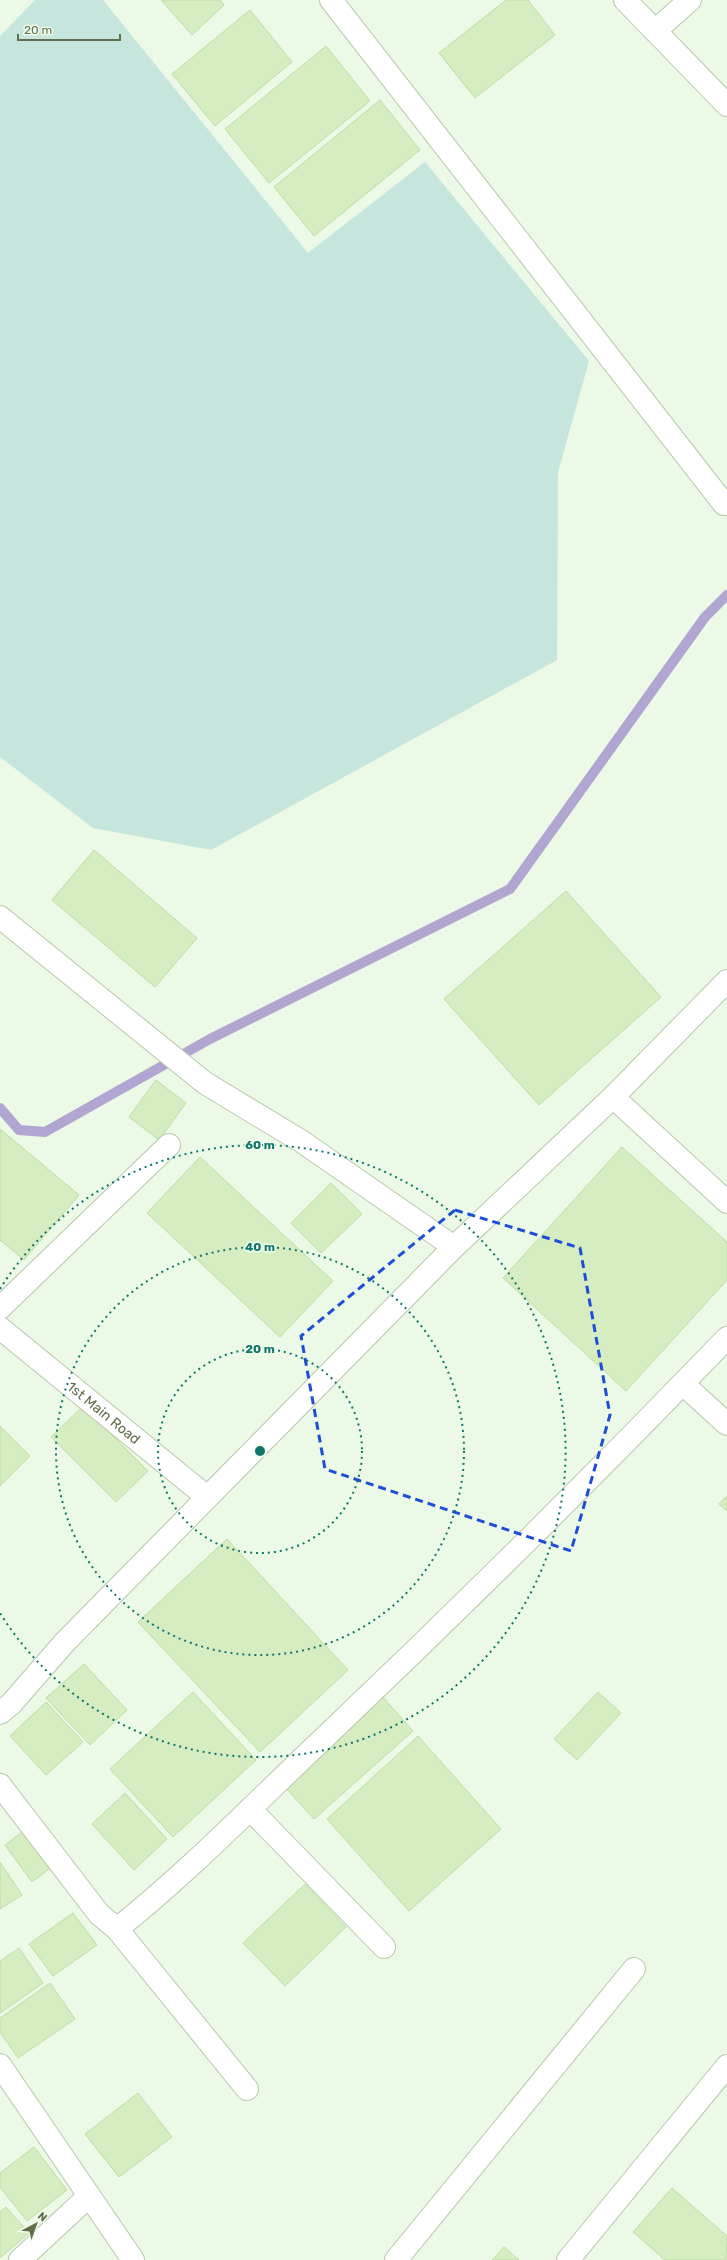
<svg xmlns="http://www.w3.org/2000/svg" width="727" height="2260" font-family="Rubik,sans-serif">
	<rect width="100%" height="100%" fill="#ebf9e6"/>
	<!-- green -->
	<path fill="#c6e5dd" d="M 35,0 L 103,0 L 308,253 L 425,162 L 589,361 L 558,472 L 557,660 L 211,850 L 93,828 L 0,757 L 0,36 Z"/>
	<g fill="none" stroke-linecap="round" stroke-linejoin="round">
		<!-- stream -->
		<path stroke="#b1a5d1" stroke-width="10" d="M 0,1108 L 19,1130 L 45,1132 L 210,1039 L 510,889 L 705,617 L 727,595"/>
	</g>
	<!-- building -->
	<path fill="#d6ecc1" stroke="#c0dca4" d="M 161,0 L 220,0 L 224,5 L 192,35 Z
		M 506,0 L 528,0 L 555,35 L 475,98 L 439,53 Z
		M 250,10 L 292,62 L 215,126 L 172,74 Z
		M 326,46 L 370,101 L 269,183 L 225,129 Z
		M 380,100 L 420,150 L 314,236 L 274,187 Z
		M 94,850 L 197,938 L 155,987 L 52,900 Z
		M 566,891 L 661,997 L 539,1105 L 444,999 Z
		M 156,1080 L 186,1103 L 159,1140 L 129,1117 Z
		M 0,1129 L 79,1195 L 24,1260 L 0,1240 Z
		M 622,1147 L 727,1242 L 727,1280 L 626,1391 L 503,1278 Z
		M 200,1157 L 333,1281 L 280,1337 L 147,1213 Z
		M 331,1183 L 362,1214 L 321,1253 L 291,1223 Z
		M 83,1406 L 148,1471 L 116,1502 L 51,1437 Z
		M 0,1426 L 30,1456 L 0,1486 Z
		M 727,1496 L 727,1511 L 719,1504 Z
		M 227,1539 L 348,1670 L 260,1752 L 138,1622 Z
		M 84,1664 L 127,1710 L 90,1745 L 46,1698 Z
		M 193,1692 L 256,1760 L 173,1837 L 110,1769 Z
		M 598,1692 L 621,1713 L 577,1760 L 554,1739 Z
		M 381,1695 L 413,1731 L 314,1819 L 282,1784 Z
		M 46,1702 L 83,1742 L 46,1775 L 10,1736 Z
		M 418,1736 L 501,1829 L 409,1911 L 327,1819 Z
		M 125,1793 L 167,1839 L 134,1870 L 92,1824 Z
		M 30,1826 L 58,1862 L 32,1882 L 5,1845 Z
		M 0,1862 L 22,1895 L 0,1909 Z
		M 305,1884 L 346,1927 L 285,1986 L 243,1943 Z
		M 73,1913 L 97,1945 L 53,1976 L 29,1944 Z
		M 19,1948 L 43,1983 L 0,2013 L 0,1961 Z
		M 50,1983 L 75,2019 L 18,2058 L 0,2032 L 0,2018 Z
		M 138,2093 L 172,2137 L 119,2177 L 85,2134 Z
		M 34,2147 L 67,2190 L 27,2221 L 0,2187 L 0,2173 Z
		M 672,2188 L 727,2236 L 726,2260 L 665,2260 L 633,2232 Z
		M 6,2207 L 29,2233 L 0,2258 L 0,2212 Z
		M 504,2247 L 519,2260 L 492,2260 Z"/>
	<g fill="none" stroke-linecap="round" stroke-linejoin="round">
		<!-- street casing -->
		<g stroke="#b8c7ac" stroke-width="24">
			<g id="street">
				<path d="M 331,0 L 724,504 L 727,504"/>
				<path d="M 625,0 L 727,105"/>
				<path d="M 655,31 L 690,0"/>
				<path d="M 0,917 L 205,1083 L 301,1141 L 454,1247"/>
				<path d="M 613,1097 L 727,1202"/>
				<path d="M 0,1308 L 169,1145"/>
				<path id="s1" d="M 0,1328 L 207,1497"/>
				<path d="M 683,1384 L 727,1424"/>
				<path d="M 0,1713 L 11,1704 L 65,1642 L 454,1247 L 613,1097 L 727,981"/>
				<path d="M 0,1785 L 99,1914 L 117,1929 C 191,1870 256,1802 324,1738 C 461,1608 596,1474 727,1338"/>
				<path d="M 250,1809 L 384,1947"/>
				<path d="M 117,1929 L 247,2089"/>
				<path d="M 0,2065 L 133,2260"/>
				<path d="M 20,2260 L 89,2196"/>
				<path d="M 396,2260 L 634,1969"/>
				<path d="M 568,2260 L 727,2066"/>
			</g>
		</g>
		<!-- street -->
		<use href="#street" stroke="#fff" stroke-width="22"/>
	</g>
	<!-- marked area -->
	<path fill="none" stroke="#1d4ed8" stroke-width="3" stroke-dasharray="8 5" stroke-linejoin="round" d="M 455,1210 L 580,1248 L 610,1415 L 571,1551 L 325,1469 L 301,1336 Z"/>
	<!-- distance rings -->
	<g fill="none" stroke="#0f766e" stroke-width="2" stroke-dasharray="2 4">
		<circle cx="260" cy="1451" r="102"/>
		<circle cx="260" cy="1451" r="204"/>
		<path d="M0 1289A306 306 0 1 1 0 1613"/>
	</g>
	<g text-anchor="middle" stroke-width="3" stroke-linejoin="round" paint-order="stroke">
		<!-- street labels -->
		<g font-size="14" fill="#60704e" stroke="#f1fdec">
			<text dy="5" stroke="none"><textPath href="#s1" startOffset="134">1st Main Road</textPath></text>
		</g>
	</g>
	<circle cx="260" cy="1451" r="6" fill="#0f766e" stroke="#f1fdec" stroke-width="2"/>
	<g font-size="12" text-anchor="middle" font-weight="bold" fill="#0f766e" stroke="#f1fdec" stroke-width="3" stroke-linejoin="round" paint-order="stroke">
		<text x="260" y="1149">60 m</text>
		<text x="260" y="1251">40 m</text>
		<text x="260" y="1353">20 m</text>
	</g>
	<!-- north arrow -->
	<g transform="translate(36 2224) rotate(41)" stroke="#f1fdec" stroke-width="3" paint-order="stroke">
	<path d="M0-3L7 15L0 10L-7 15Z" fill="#60704e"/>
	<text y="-6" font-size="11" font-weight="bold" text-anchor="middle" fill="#60704e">N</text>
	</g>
	<!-- scale -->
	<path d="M18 34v6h102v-6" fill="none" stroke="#60704e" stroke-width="2"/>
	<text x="24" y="34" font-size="12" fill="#60704e" stroke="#f1fdec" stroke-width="3" paint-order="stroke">20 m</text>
</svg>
